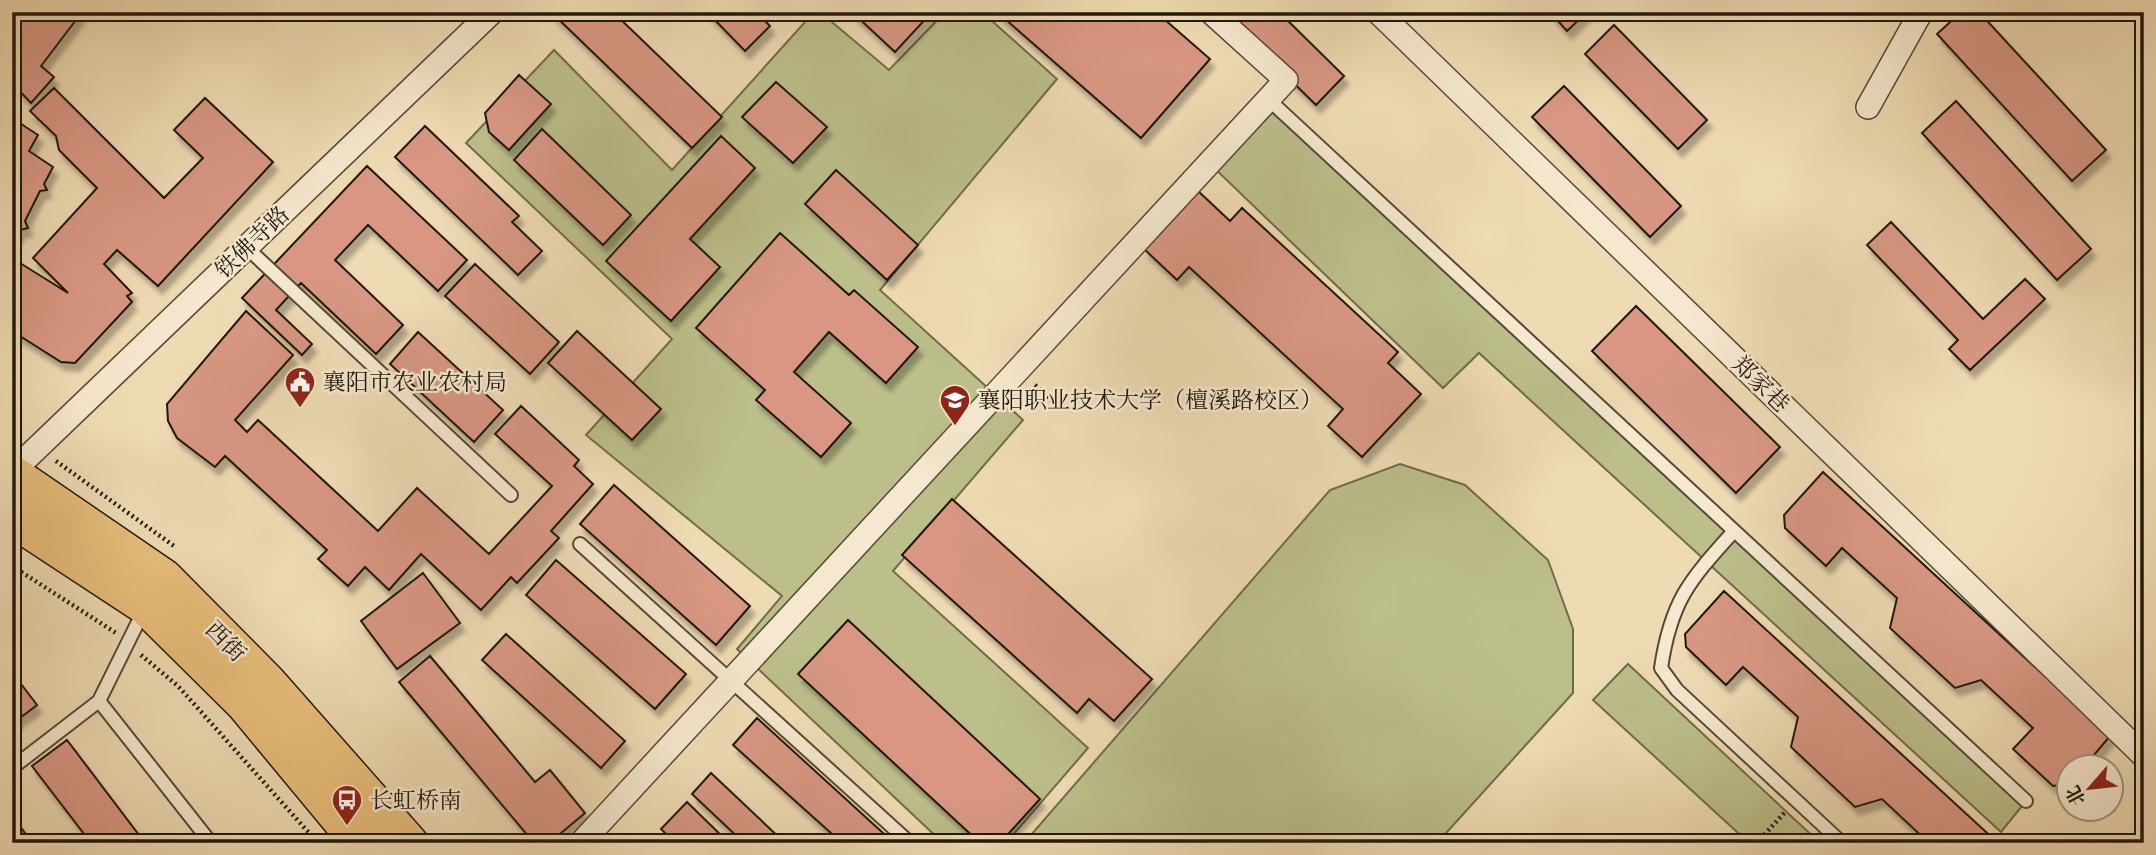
<svg xmlns="http://www.w3.org/2000/svg" width="2156" height="855" font-family="Cardo,'Noto Serif SC',serif">
	<defs>
		<filter id="shadow"><feDropShadow dx="4.5" dy="8" stdDeviation="2" flood-color="#0004"/></filter>
	</defs>
	<rect width="100%" height="100%" fill="#efdbb3"/>
	<filter id="stains"><feTurbulence type="fractalNoise" baseFrequency=".00286" numOctaves="4"/><feColorMatrix values="0 0 0 0 .2 0 0 0 0 .09 0 0 0 0 .02 0 0 0 .5 -.17"/></filter>
	<radialGradient id="worn" r=".72"><stop offset=".6" stop-color="#630" stop-opacity="0"/><stop offset="1" stop-color="#630" stop-opacity=".3"/></radialGradient>
	<!-- green -->
	<path fill="#bcbf8a" stroke="#6e6c4c" stroke-width="2" d="M 814,12 L 820,12 L 889,70 L 945,12 L 982,12 L 1057,79 L 880,290 L 1023,420 L 893,571 L 1088,748 L 1006,843 L 943,843 L 737,649 L 782,596 L 586,435 L 672,339 L 466,143 L 554,50 L 672,170 Z
		M 1268,99 L 2026,801 L 2001,832 L 1479,353 L 1443,388 L 1209,163 Z
		M 1400,464 L 1465,485 L 1548,560 L 1573,629 L 1573,693 L 1437,843 L 1024,843 L 1330,490 Z
		M 1628,664 L 1820,843 L 1749,843 L 1593,700 Z"/>
	<!-- building -->
	<path fill="#d99783" stroke="#20180e" stroke-width="2" filter="url(#shadow)" d="M 12,12 L 82,12 L 41,66 L 54,77 L 31,103 L 12,83 Z
		M 551,12 L 613,12 L 722,117 L 692,148 Z
		M 707,12 L 756,12 L 770,26 L 745,51 Z
		M 852,12 L 932,12 L 895,52 Z
		M 997,12 L 1156,12 L 1210,59 L 1141,138 Z
		M 1221,12 L 1279,12 L 1344,76 L 1316,105 Z
		M 1550,12 L 1587,12 L 1567,31 Z
		M 1961,12 L 1979,12 L 2106,150 L 2072,181 L 1937,34 Z
		M 1614,25 L 1707,120 L 1678,149 L 1585,54 Z
		M 519,75 L 551,104 L 509,150 L 489,132 L 485,113 Z
		M 776,82 L 827,127 L 793,163 L 742,117 Z
		M 1564,86 L 1681,206 L 1650,237 L 1532,117 Z
		M 54,88 L 164,198 L 203,158 L 174,130 L 205,98 L 273,162 L 158,286 L 117,250 L 104,264 L 132,293 L 127,296 L 132,302 L 75,363 L 61,362 L 12,331 L 12,258 L 68,293 L 33,258 L 97,188 L 59,150 L 56,136 L 30,111 Z
		M 1956,101 L 2091,249 L 2057,280 L 1922,133 Z
		M 12,118 L 38,135 L 29,151 L 53,167 L 44,184 L 47,190 L 40,191 L 25,221 L 28,228 L 20,230 L 12,245 Z
		M 425,126 L 519,216 L 512,222 L 542,251 L 518,275 L 395,157 Z
		M 542,129 L 631,215 L 603,245 L 514,160 Z
		M 721,136 L 755,168 L 690,239 L 720,267 L 671,321 L 606,261 Z
		M 367,166 L 467,260 L 438,291 L 368,225 L 335,260 L 403,325 L 376,354 L 301,283 L 276,310 L 312,344 L 302,355 L 242,298 Z
		M 836,170 L 918,245 L 887,280 L 805,204 Z
		M 1197,190 L 1230,221 L 1242,208 L 1398,352 L 1388,363 L 1421,394 L 1362,457 L 1328,426 L 1343,409 L 1189,267 L 1177,280 L 1144,249 Z
		M 1891,222 L 1983,319 L 2025,279 L 2045,299 L 1970,370 L 1949,349 L 1958,340 L 1867,245 Z
		M 780,233 L 849,295 L 854,290 L 918,347 L 886,383 L 829,332 L 794,372 L 851,423 L 821,457 L 756,400 L 765,390 L 696,328 Z
		M 475,264 L 559,342 L 530,374 L 445,296 Z
		M 1636,306 L 1780,447 L 1736,493 L 1592,351 Z
		M 246,311 L 293,355 L 235,420 L 247,432 L 258,420 L 378,531 L 417,488 L 489,554 L 552,486 L 495,434 L 521,406 L 579,460 L 574,466 L 593,484 L 551,531 L 559,538 L 517,583 L 511,577 L 481,610 L 421,554 L 389,590 L 365,567 L 348,586 L 318,559 L 327,550 L 225,456 L 215,467 L 177,438 L 168,421 L 167,404 Z
		M 577,331 L 661,409 L 632,440 L 548,363 Z
		M 418,332 L 503,410 L 474,442 L 390,364 Z
		M 1823,472 L 2110,736 L 2083,768 L 2068,768 L 2068,784 L 2053,786 L 2013,749 L 2033,728 L 1981,680 L 1955,688 L 1890,628 L 1897,598 L 1842,548 L 1826,566 L 1785,528 L 1784,515 Z
		M 614,485 L 750,606 L 716,645 L 580,524 Z
		M 952,499 L 1152,679 L 1114,721 L 1089,699 L 1077,713 L 902,555 Z
		M 556,560 L 686,674 L 655,709 L 526,595 Z
		M 423,573 L 460,623 L 397,669 L 361,621 Z
		M 1724,591 L 1998,843 L 1929,843 L 1882,799 L 1855,807 L 1791,747 L 1798,717 L 1743,667 L 1726,685 L 1686,647 L 1685,634 Z
		M 848,620 L 1040,799 L 1000,843 L 980,843 L 798,674 Z
		M 506,634 L 625,741 L 601,768 L 482,660 Z
		M 430,656 L 535,782 L 550,770 L 585,813 L 549,843 L 534,843 L 399,682 Z
		M 18,680 L 37,705 L 12,724 L 12,685 Z
		M 757,718 L 894,843 L 842,843 L 733,745 Z
		M 67,740 L 145,843 L 91,843 L 32,766 Z
		M 711,773 L 785,843 L 744,843 L 692,794 Z
		M 687,802 L 729,843 L 675,843 L 661,829 Z
		M 12,815 L 32,843 L 12,843 Z"/>
	<g fill="none" stroke-linecap="round" stroke-linejoin="round">
		<!-- service casing -->
		<g stroke="#544937" stroke-width="16">
			<path id="service" d="M 1268,99 L 2026,801
				M 246,247 L 511,495
				M 1734,531 C 1690,580 1671,600 1661,668 L 1677,690 L 1842,843
				M 580,544 L 910,843
				M 140,618 L 99,701 L 211,843
				M 12,768 L 99,701"/>
		</g>
		<!-- minor casing -->
		<g stroke="#544937" stroke-width="26">
			<path id="minor" d="M 1378,12 L 2144,756
				M 1868,107 L 1921,12
				M 12,472 L 492,12
				M 581,843 L 1286,80 L 1211,12"/>
		</g>
		<!-- primary casing -->
		<g stroke="#20180e" stroke-width="40">
			<path id="primary" d="M 12,474 L 164,578 L 267,682 L 409,843
				M 12,518 L 146,606 L 244,703 L 360,843"/>
		</g>
		<!-- path -->
		<path stroke="#20180e" stroke-width="4.5" stroke-dasharray="2 3.5" stroke-linecap="butt" d="M 1035,385 L 1057,406
			M 56,461 L 174,546
			M 12,566 L 116,633
			M 141,655 L 178,686 L 318,843
			M 1757,843 L 1786,811"/>
		<!-- service -->
		<use href="#service" stroke="#f5e8ce" stroke-width="12"/>
		<!-- minor -->
		<use href="#minor" stroke="#f5e8ce" stroke-width="23"/>
		<!-- primary -->
		<use href="#primary" stroke="#e8be7a" stroke-width="37"/>
	</g>
	<!-- icons -->
	<defs>
		<g id="civic-pin" transform="scale(1.575)"><path d="M0 17L-7.5 6A9.5 9.5 0 1 1 7.5 6Z" fill="#8f2418" stroke="#f5e8ce"/><path d="M-.6-6.5H3V-4.5H.6V-3L4-1V1h2V6H-6V1h2V-1L-.6-3ZM-1.2 2.5V6h2.4V2.5Z" fill="#fff"/></g>
		<g id="university-pin" transform="scale(1.575)"><path d="M0 17L-7.5 6A9.5 9.5 0 1 1 7.5 6Z" fill="#8f2418" stroke="#f5e8ce"/><path d="M0-5L7-2L0 1L-7-2ZM-4 1L0 2.5L4 1V4Q0 6-4 4Z" fill="#fff"/></g>
		<g id="bus-pin" transform="scale(1.575)"><path d="M0 17L-7.5 6A9.5 9.5 0 1 1 7.5 6Z" fill="#8f2418" stroke="#f5e8ce"/><path d="M-5-6H5V4H4V6H2V4H-2V6H-4V4H-5ZM-3.5-4V0h7V-4ZM-3.5 1.2v1.5H-2V1.2ZM2 1.2v1.5H3.5V1.2Z" fill="#fff"/></g>
	</defs>
	<g fill-rule="evenodd">
		<use href="#civic-pin" x="300" y="382"/>
		<use href="#university-pin" x="955" y="400"/>
		<use href="#bus-pin" x="347" y="800"/>
	</g>
	<g text-anchor="middle" stroke-width="5" stroke-linejoin="round" paint-order="stroke">
		<!-- street labels -->
		<g font-size="23" fill="#20180e" stroke="#f5e8ce">
			<text transform="translate(252 242) rotate(-44)" y="8">铁佛寺路</text>
			<text transform="translate(1761 384) rotate(44)" y="8">郑家巷</text>
			<text transform="translate(226 641) rotate(45)" y="8">西街</text>
		</g>
		<!-- poi labels -->
		<g font-size="23" fill="#20180e" stroke="#f5e8ce" text-anchor="start">
			<text x="323" y="390">襄阳市农业农村局</text>
			<text x="978" y="408">襄阳职业技术大学（檀溪路校区）</text>
			<text x="370" y="808">长虹桥南</text>
		</g>
	</g>
	<!-- margin -->
	<rect width="2156" height="855" fill="none" stroke="#efdbb3" stroke-width="42"/>
	<rect x="14" y="14" width="2128" height="827" fill="none" stroke="#20180e" stroke-width="3.5"/>
	<rect x="21" y="21" width="2114" height="813" fill="none" stroke="#20180e" stroke-width="2"/>
	<!-- north arrow -->
	<g transform="translate(2090 788) rotate(242)"><circle r="33" fill="#f5e8ce" stroke="#a09581" stroke-width="2"/>
	<path d="M0-5L12 26L0 18L-12 26Z" fill="#8f2418"/>
	<text y="-10" font-size="19" font-weight="bold" text-anchor="middle" fill="#20180e">北</text>
	</g>
	<rect width="100%" height="100%" filter="url(#stains)"/>
	<rect width="100%" height="100%" fill="url(#worn)"/>
</svg>
